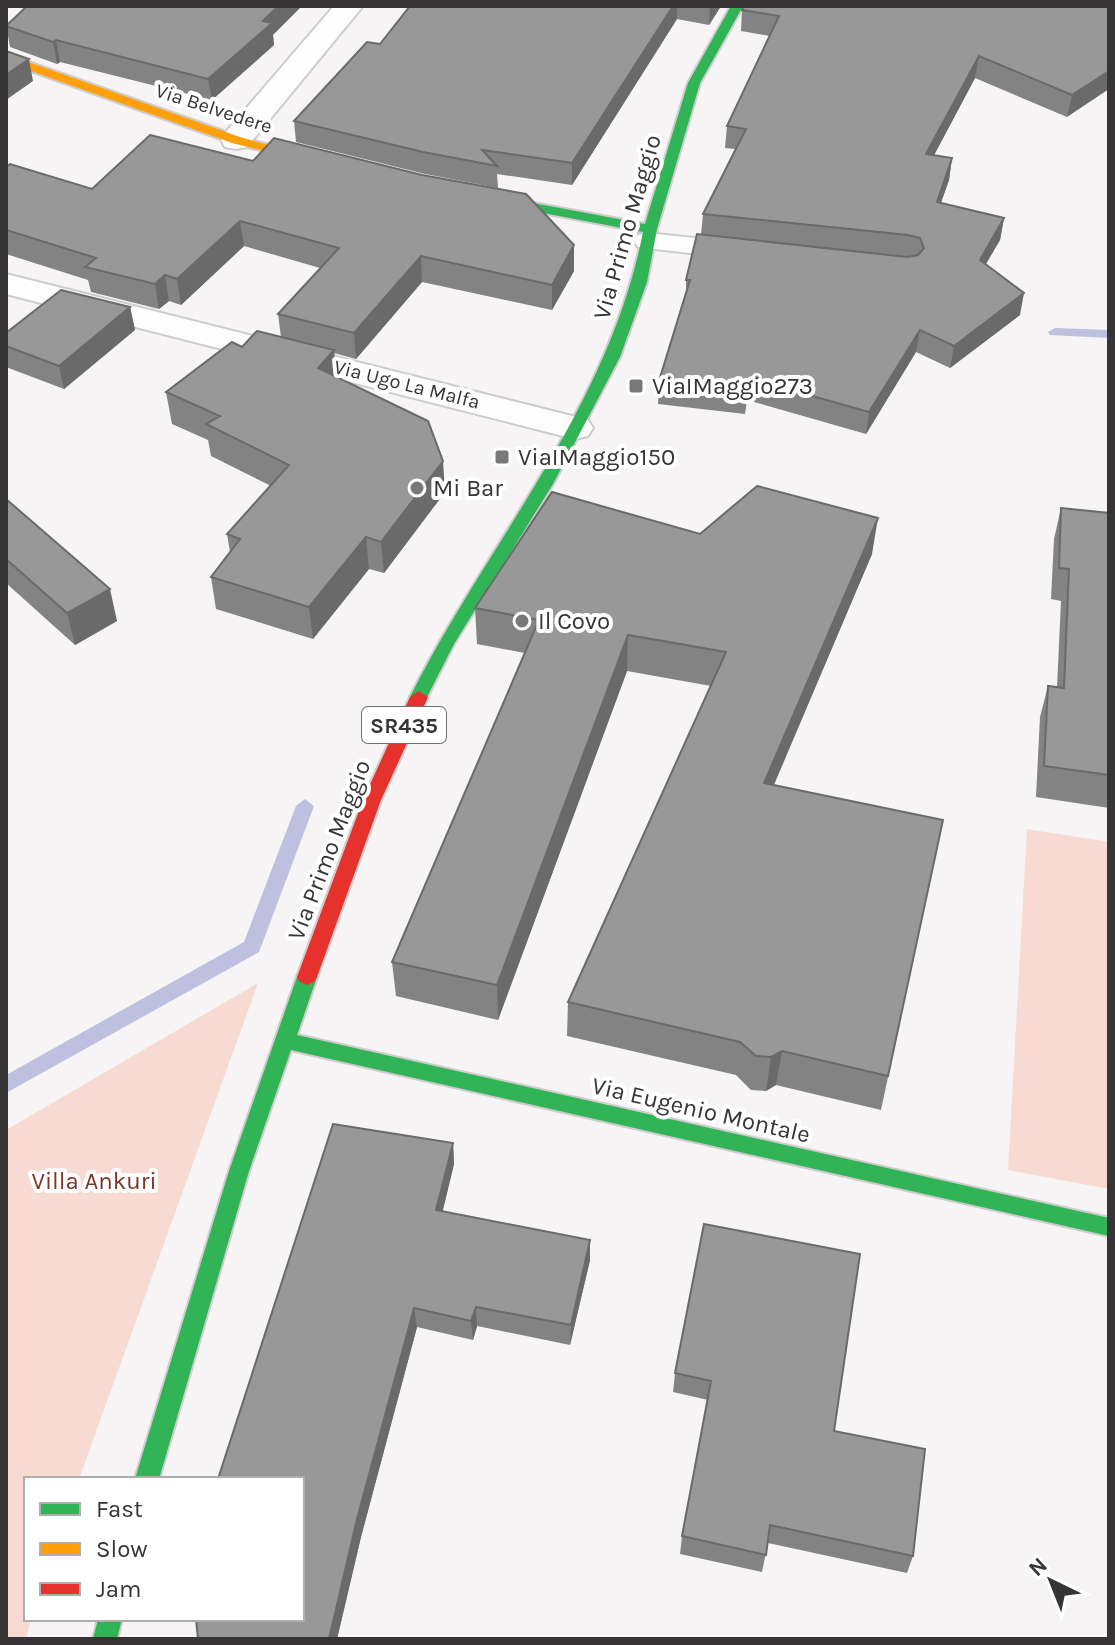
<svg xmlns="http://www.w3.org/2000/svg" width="1115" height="1645" font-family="Karla,sans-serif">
	<rect width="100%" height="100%" fill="#f6f4f5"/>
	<!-- green -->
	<path fill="#f7dad1" d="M 1027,829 L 1109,842 L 1109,1189 L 1008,1170 Z
		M 258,983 L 79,1479 L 26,1479 L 26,1619 L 31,1619 L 26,1639 L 6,1639 L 6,1130 Z"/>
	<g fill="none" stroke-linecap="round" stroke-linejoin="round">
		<!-- stream -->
		<path fill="#bdc0df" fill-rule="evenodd" d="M 1055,328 L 1109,330 L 1109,338 L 1050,335 L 1048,332 Z
			M 305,799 L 314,806 L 259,952 L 6,1093 L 6,1075 L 244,942 L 296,806 Z"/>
		<!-- lane casing -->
		<g stroke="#cecccd" stroke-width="4">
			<path id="lane" d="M 647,233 L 741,243 L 751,245 L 754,251 L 751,257 L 741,259 L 638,247 L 634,241 L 638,235 Z"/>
		</g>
		<!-- street casing -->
		<g stroke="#cecccd" stroke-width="4">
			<path id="street" d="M 334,6 L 363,6 L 247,147 L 236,149 L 225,147 L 221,140 L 225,133 Z
				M 6,274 L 588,420 L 593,428 L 588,436 L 575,439 L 6,294 Z"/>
		</g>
		<!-- fast casing -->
		<g stroke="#cecccd" stroke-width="4">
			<path id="fast" d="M 731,6 L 743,6 L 700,83 L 657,229 L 647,282 L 620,357 L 553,484 L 454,644 L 425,701 L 413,701 L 410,697 C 489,540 609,408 643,232 L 480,201 L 473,197 L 480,193 L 645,224 L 688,83 Z
				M 307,969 L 314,972 L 317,977 L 297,1035 L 1109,1218 L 1109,1236 L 291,1050 L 249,1171 L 159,1479 L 135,1479 L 229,1171 L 297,977 L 300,972 Z
				M 98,1619 L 122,1619 L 117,1639 L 93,1639 Z"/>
		</g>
		<!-- slow casing -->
		<g stroke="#cecccd" stroke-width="4">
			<path id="slow" d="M 6,54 L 240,137 L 329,162 L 323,166 L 232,143 L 6,62 Z"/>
		</g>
		<!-- jam casing -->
		<g stroke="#cecccd" stroke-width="4">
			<path id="jam" d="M 419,691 L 428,697 L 381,800 L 317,977 L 314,982 L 307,985 L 300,982 L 297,977 L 363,800 L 410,697 Z"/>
		</g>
		<!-- lane -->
		<use href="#lane" fill="#fefdfe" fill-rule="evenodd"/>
		<!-- street -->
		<use href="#street" fill="#fefdfe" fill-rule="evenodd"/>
		<!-- fast -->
		<use href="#fast" fill="#30b455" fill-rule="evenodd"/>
		<!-- slow -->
		<use href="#slow" fill="#ff9f0a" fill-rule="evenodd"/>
		<!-- jam -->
		<use href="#jam" fill="#e5322d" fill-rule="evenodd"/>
	</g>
	<!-- wall -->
	<path fill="#848384" d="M 410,6 L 721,6 L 709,25 L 677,19 L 572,185 L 497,174 L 498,188 L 425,174 L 296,142 L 294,121 L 380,44 Z
		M 1109,6 L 1067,117 L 975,78 L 934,155 L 952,158 L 949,180 L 941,203 L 1004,218 L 1000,240 L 986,264 L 1020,315 L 950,368 L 916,352 L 866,434 L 747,400 L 745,414 L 658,404 L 659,381 L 686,293 L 686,280 L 701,235 L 703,214 L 735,149 L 725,148 L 727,126 L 770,36 L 741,31 L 742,10 Z
		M 6,25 L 273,35 L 274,45 L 212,100 L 60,62 L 57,64 L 10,47 Z
		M 6,167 L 92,189 L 574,271 L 552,310 L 422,282 L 356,359 L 334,353 L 336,377 L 445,492 L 384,573 L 369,569 L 313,639 L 216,609 L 211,577 L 230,552 L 227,534 L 271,486 L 211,456 L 208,440 L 172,424 L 166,392 L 242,347 L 281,337 L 278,314 L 320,268 L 244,246 L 181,305 L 169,301 L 159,309 L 91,292 L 88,280 L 6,254 Z
		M 130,307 L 135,330 L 64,389 L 6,367 L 6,333 Z
		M 6,499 L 117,621 L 75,645 L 6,583 Z
		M 1061,508 L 1109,513 L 1109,808 L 1036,797 L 1040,717 L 1048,686 L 1057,687 L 1061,601 L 1051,599 L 1054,539 Z
		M 700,534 L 872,554 L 774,785 L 943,820 L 881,1110 L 776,1085 L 766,1091 L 751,1090 L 736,1075 L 567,1036 L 568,1002 L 711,686 L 627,671 L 498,1020 L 396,996 L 392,962 L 525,653 L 477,644 L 475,608 Z
		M 453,1143 L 454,1164 L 442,1212 L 590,1240 L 590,1260 L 570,1345 L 477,1326 L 473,1340 L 417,1327 L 361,1537 L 337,1639 L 198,1639 Z
		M 704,1224 L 913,1556 L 907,1573 L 768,1543 L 762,1572 L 680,1554 L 682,1536 L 708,1400 L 673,1392 L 675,1373 Z"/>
	<!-- shaded-wall -->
	<path fill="#6b6a6b" d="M 278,6 L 302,6 L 273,35 L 274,45 L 212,100 L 208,79 Z
		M 673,6 L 677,6 L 677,19 L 572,185 L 572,163 Z
		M 710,6 L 721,6 L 709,25 Z
		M 56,40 L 60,62 L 57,64 L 53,42 Z
		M 979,56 L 975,78 L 923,176 L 926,154 Z
		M 29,59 L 33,81 L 6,100 L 6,75 Z
		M 1109,71 L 1109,89 L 1067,117 L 1072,95 Z
		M 952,158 L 949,180 L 933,224 L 937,202 Z
		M 1004,218 L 1000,240 L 975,282 L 980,260 Z
		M 240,221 L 244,246 L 181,305 L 177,279 Z
		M 574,245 L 574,271 L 552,310 L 552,285 Z
		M 421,256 L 422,282 L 356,359 L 354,333 Z
		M 165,275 L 169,301 L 159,309 L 155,284 Z
		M 1024,293 L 1020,315 L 950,368 L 954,346 Z
		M 130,307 L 135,330 L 64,389 L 59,366 Z
		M 920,330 L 916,352 L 866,434 L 869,412 Z
		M 334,350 L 337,381 L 318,368 Z
		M 443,461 L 445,492 L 384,573 L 381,542 Z
		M 878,518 L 872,554 L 759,819 L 764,783 Z
		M 366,537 L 369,569 L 313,639 L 309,607 Z
		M 110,589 L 117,621 L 75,645 L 67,613 Z
		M 628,635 L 627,671 L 498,1020 L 497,985 Z
		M 782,1051 L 776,1085 L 766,1091 L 771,1057 Z
		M 453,1143 L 454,1164 L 438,1231 L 436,1210 Z
		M 590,1240 L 590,1260 L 570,1345 L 571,1325 Z
		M 476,1307 L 477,1326 L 473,1340 L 471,1321 Z
		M 414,1308 L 417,1327 L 361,1537 L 337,1639 L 329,1639 L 357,1519 Z"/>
	<!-- building -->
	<path fill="#999899" stroke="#6b6a6b" stroke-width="2" d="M 27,6 L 278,6 L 263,21 L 272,23 L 208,79 L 56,40 L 53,42 L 6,26 Z
		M 410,6 L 673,6 L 572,163 L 482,150 L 497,166 L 423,152 L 294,121 L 367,42 L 380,44 Z
		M 744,6 L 1109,6 L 1109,71 L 1072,95 L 979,56 L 926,154 L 952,158 L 937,202 L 1004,218 L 980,260 L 1024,293 L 954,346 L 920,330 L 869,412 L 749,378 L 747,392 L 659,381 L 690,280 L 686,280 L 697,234 L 907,257 L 918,255 L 924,248 L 920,238 L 908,235 L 703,214 L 746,129 L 727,126 L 779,16 L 742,10 Z
		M 6,51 L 29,59 L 6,75 Z
		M 150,135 L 253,161 L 274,138 L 422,175 L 526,194 L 574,245 L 552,285 L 421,256 L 354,333 L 278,314 L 339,248 L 240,221 L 177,279 L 165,275 L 155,284 L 85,267 L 96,258 L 6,230 L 6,167 L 10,164 L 92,189 Z
		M 61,290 L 130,307 L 59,366 L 6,346 L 6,333 Z
		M 257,331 L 334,350 L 318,368 L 428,421 L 443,461 L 381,542 L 366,537 L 309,607 L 211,577 L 240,539 L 227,534 L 289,465 L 206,424 L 220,416 L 166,392 L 232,342 L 242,347 Z
		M 757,486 L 878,518 L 764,783 L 943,820 L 888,1076 L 782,1051 L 771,1057 L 756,1056 L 740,1042 L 568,1002 L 726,652 L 628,635 L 497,985 L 392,962 L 539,620 L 475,608 L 552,492 L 700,534 Z
		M 6,499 L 110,589 L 67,613 L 6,559 Z
		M 1061,508 L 1109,513 L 1109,775 L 1044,766 L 1048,686 L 1064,688 L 1069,569 L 1059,568 Z
		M 333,1124 L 453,1143 L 436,1210 L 590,1240 L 571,1325 L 476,1307 L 471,1321 L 414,1308 L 357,1519 L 329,1639 L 198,1639 L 196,1619 L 302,1619 L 302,1479 L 218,1479 Z
		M 704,1224 L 860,1254 L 834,1431 L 925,1449 L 913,1556 L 770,1525 L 766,1555 L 682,1536 L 711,1381 L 675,1373 Z"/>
	<!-- markers -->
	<g fill="#797778" stroke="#fff" stroke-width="3">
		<rect x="628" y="378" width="16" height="16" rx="4"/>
		<rect x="494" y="449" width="16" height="16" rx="4"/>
		<circle cx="417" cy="488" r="8"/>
		<circle cx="522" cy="621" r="8"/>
	</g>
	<g text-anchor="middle" stroke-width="8" stroke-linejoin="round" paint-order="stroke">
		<!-- far-street labels -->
		<g font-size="20" fill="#363435" stroke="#fff">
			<text transform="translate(214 108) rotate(18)" y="7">Via Belvedere</text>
			<text transform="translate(407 384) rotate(14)" y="7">Via Ugo La Malfa</text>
		</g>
		<!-- shield labels -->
		<rect fill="#fff" stroke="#727172" stroke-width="2" x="362" y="707" width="84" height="36" rx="6"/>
		<g font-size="22" font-weight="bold" fill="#363435">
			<text x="404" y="733">SR435</text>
		</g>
		<!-- street labels -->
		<g font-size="24" fill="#363435" stroke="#fff">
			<text transform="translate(627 227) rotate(-74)" y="8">Via Primo Maggio</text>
			<text transform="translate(329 850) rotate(-69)" y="8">Via Primo Maggio</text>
			<text transform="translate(701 1110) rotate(13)" y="8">Via Eugenio Montale</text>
		</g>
		<!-- poi labels -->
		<g font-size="24" fill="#363435" stroke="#fff" text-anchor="start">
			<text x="652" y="394">ViaIMaggio273</text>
			<text x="518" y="465">ViaIMaggio150</text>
			<text x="433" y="496">Mi Bar</text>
			<text x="538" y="629">Il Covo</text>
		</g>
		<!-- park labels -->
		<g font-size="24" fill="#783824" stroke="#fff">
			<text x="94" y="1189">Villa Ankuri</text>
		</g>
	</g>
	<!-- border -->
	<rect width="1115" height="1645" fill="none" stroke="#363435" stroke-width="16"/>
	<!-- legend -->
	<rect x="24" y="1477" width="280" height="144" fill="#ffffff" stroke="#afaeae" stroke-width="2"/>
	<rect x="40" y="1503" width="40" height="12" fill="#30b455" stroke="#afaeae" stroke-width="2"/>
	<text x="96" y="1517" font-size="24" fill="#363435">Fast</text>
	<rect x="40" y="1543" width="40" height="12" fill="#ff9f0a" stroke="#afaeae" stroke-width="2"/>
	<text x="96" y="1557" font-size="24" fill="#363435">Slow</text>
	<rect x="40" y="1583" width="40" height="12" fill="#e5322d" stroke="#afaeae" stroke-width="2"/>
	<text x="96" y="1597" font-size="24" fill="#363435">Jam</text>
	<!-- north arrow -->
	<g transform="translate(1051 1581) rotate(317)" stroke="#ffffff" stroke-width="6" paint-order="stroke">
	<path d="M0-6L14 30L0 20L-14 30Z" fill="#363435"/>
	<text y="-12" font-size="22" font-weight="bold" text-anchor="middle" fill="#363435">N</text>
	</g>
</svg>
